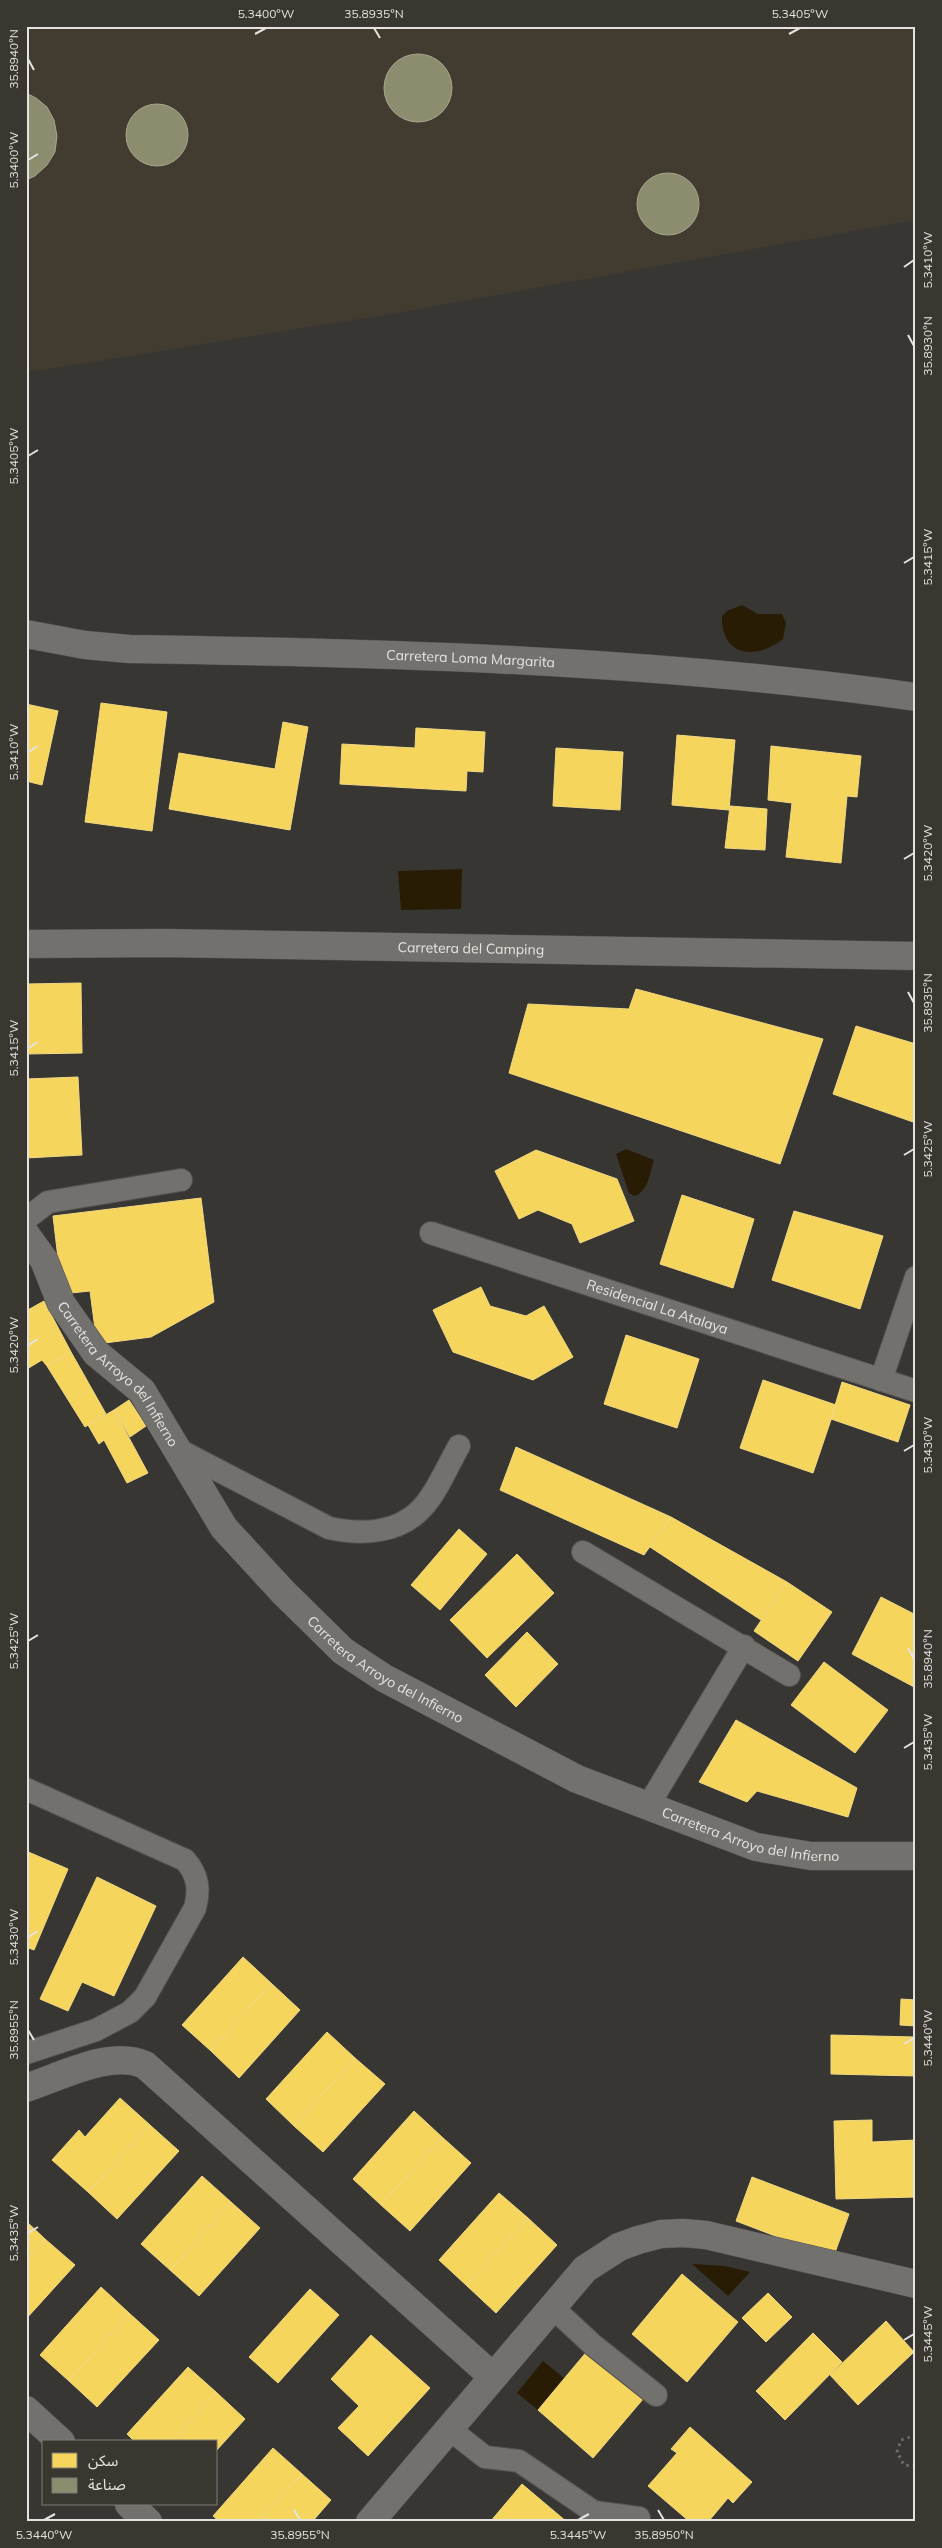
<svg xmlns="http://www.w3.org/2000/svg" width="942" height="2548" font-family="Mulish,'Noto Sans Arabic',sans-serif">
	<rect width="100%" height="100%" fill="#383633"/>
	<!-- built -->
	<path fill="#413b30" d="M 26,26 L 916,26 L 916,220 L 397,313 L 37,371 L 26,370 Z"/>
	<!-- water -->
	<path fill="#281c05" d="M 742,605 L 758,614 L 782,614 L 786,623 L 783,639 C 755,661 721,656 722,616 L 727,611 Z
		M 462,869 L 461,909 L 401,910 L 398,871 Z
		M 626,1149 L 654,1160 C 650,1172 648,1193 634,1196 L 629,1193 L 616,1154 Z
		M 692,2264 L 725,2266 L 750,2272 L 728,2296 Z
		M 543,2361 L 564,2378 L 538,2410 L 517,2393 Z"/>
	<!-- homes -->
	<path fill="#f6d55c" stroke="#f1d983" d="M 101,703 L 167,712 L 152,831 L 85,822 Z
		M 26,704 L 58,711 L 42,785 L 26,781 Z
		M 283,722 L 308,727 L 290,830 L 169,809 L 179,753 L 275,769 Z
		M 416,728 L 485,732 L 483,772 L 467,771 L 466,791 L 340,784 L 342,744 L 415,748 Z
		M 677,735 L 735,740 L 729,810 L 672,805 Z
		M 771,746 L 861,756 L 857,797 L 847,796 L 841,863 L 786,857 L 792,803 L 768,800 Z
		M 556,748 L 623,752 L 620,810 L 553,806 Z
		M 730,806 L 767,809 L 765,850 L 725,848 Z
		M 81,983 L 82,1053 L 26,1054 L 26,984 Z
		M 636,989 L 823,1039 L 780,1164 L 509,1073 L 528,1004 L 629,1009 Z
		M 856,1026 L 916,1044 L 916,1123 L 833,1094 Z
		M 78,1077 L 82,1155 L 26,1158 L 26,1079 Z
		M 536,1150 L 617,1179 L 634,1221 L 580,1243 L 572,1224 L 538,1210 L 519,1219 L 495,1171 Z
		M 682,1195 L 754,1219 L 733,1288 L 660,1264 Z
		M 201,1198 L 214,1302 L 151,1337 L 97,1344 L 90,1291 L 71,1293 L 60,1275 L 53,1216 Z
		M 794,1211 L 883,1236 L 860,1309 L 772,1280 Z
		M 481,1287 L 490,1306 L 526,1316 L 544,1306 L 573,1357 L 533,1380 L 453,1352 L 433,1310 Z
		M 44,1301 L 71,1352 L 47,1366 L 42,1360 L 27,1369 L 26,1311 Z
		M 626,1335 L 699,1359 L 677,1428 L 604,1404 Z
		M 71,1352 L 106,1414 L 85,1427 L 47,1366 Z
		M 763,1380 L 836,1405 L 813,1473 L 740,1448 Z
		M 842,1382 L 910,1405 L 898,1442 L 831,1419 Z
		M 129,1400 L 146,1426 L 130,1437 L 114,1410 Z
		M 114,1410 L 148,1473 L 127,1483 L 104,1440 L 99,1444 L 88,1425 Z
		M 516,1447 L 671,1517 L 644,1555 L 500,1490 Z
		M 671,1517 L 787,1582 L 761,1620 L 650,1547 Z
		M 459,1529 L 487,1554 L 440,1610 L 411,1585 Z
		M 517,1554 L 554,1593 L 487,1658 L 450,1620 Z
		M 787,1582 L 832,1612 L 798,1661 L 754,1631 Z
		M 881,1597 L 916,1615 L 916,1688 L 852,1654 Z
		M 527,1632 L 558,1664 L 516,1707 L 485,1675 Z
		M 824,1662 L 888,1710 L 855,1753 L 791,1705 Z
		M 736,1720 L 857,1788 L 848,1817 L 757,1791 L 747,1802 L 699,1782 Z
		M 26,1851 L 68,1869 L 34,1950 L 26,1947 Z
		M 97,1877 L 156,1906 L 114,1996 L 82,1982 L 68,2011 L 40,1999 Z
		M 243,1957 L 271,1983 L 211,2051 L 182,2025 Z
		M 271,1983 L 300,2010 L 239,2078 L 211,2051 Z
		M 901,1999 L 916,2000 L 916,2026 L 900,2025 Z
		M 327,2032 L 355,2058 L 294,2126 L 266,2099 Z
		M 831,2035 L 916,2037 L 916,2076 L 831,2074 Z
		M 355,2058 L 385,2084 L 323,2152 L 294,2126 Z
		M 120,2098 L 150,2125 L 88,2192 L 52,2160 L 79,2130 L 85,2137 Z
		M 414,2111 L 442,2137 L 381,2205 L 353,2179 Z
		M 872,2120 L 872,2142 L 916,2140 L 916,2197 L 836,2199 L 834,2121 Z
		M 150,2125 L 179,2151 L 117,2219 L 88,2192 Z
		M 442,2137 L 471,2163 L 410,2231 L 381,2205 Z
		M 202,2176 L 231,2202 L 170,2270 L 141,2244 Z
		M 752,2177 L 849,2214 L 833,2258 L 736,2221 Z
		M 499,2193 L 528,2218 L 466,2285 L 439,2260 Z
		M 231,2202 L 260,2228 L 199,2296 L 170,2270 Z
		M 528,2218 L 557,2245 L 496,2313 L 466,2285 Z
		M 26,2221 L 45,2239 L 26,2260 Z
		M 45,2239 L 75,2265 L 26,2319 L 26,2260 Z
		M 682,2274 L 738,2322 L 687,2382 L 632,2334 Z
		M 101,2287 L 129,2313 L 69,2381 L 40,2355 Z
		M 310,2289 L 339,2315 L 278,2383 L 249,2357 Z
		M 768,2293 L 792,2317 L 766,2342 L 742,2318 Z
		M 129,2313 L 159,2340 L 97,2407 L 69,2381 Z
		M 886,2321 L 914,2352 L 858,2405 L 830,2375 Z
		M 813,2333 L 842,2362 L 785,2420 L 756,2391 Z
		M 371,2335 L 430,2388 L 368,2456 L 338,2428 L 359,2406 L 331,2379 Z
		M 588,2350 L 644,2398 L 593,2458 L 538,2410 Z
		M 188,2367 L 216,2392 L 172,2442 L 135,2442 L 127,2434 Z
		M 216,2392 L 245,2419 L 216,2451 L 216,2442 L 172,2442 Z
		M 690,2427 L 752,2482 L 733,2503 L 728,2498 L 708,2522 L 690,2522 L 648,2486 L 677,2453 L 671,2449 Z
		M 273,2448 L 302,2474 L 258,2522 L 220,2522 L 213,2516 Z
		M 302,2474 L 331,2500 L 312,2522 L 258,2522 Z
		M 522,2484 L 567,2522 L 490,2522 Z"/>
	<!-- industry -->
	<path fill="#8c8c6e" stroke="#a7a690" d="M384 88a34 34 0 1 1 68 0a34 34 0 1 1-68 0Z
		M 26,93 L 36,98 L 47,107 L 54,120 L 57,136 L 55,152 L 47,165 L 35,176 L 26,180 Z
		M126 135a31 31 0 1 1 62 0a31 31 0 1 1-62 0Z
		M637 204a31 31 0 1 1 62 0a31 31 0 1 1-62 0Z"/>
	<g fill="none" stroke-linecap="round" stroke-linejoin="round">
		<!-- service casing -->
		<g stroke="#53524f" stroke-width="24">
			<g id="service">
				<path d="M 26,1219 L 48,1202 L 181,1180"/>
				<path id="s1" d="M 431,1233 L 916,1391"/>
				<path d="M 881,1380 L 916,1277"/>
				<path d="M 177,1449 L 329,1528 C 361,1535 399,1534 423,1507 C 437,1492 448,1465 459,1446"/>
				<path d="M 583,1552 L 789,1675"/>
				<path d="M 26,1789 L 185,1860 C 198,1875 200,1889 195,1908 L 145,1997 L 130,2012 L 96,2030 L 26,2053"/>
				<path d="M 648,1806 L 744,1646"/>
				<path d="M 552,2307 L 593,2345 L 656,2395"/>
				<path d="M 448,2428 L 485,2457 L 519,2461 L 594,2512 L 639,2518"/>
			</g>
		</g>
		<!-- minor casing -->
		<g stroke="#53524f" stroke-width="29">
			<g id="minor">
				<path id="s2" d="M 26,634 L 85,645 L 129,649 C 392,653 655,660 916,697"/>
				<path id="s3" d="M 26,944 L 163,943 L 916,956"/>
				<path id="s4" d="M 26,1235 L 44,1260 L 61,1303 L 96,1353 L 142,1391 L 224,1528 L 283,1592 L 343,1651 L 384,1678 L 577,1779 L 756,1847 L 811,1856 L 916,1856"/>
				<path d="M 26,2088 C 60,2077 111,2049 145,2065 L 492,2376"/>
				<path d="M 26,2410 L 61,2442"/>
				<path d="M 129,2504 L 148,2522"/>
				<path d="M 370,2522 L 585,2269 L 619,2247 L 638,2240 L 661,2234 L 683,2233 L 706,2235 L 916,2284"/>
			</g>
		</g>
		<!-- path -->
		<path stroke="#6d6c69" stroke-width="3" stroke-dasharray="2.5 4" stroke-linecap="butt" d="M 916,2435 L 901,2440 L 897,2452 L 904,2465 L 916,2466"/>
		<!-- service -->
		<use href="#service" stroke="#72716e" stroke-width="22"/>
		<!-- minor -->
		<use href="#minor" stroke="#72716e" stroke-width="28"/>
	</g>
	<!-- ticks -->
	<path fill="none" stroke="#e5e3df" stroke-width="2" d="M 374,28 L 380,38M 255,34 L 266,28M 789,34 L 800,28M 28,59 L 34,70M 28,160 L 38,154M 904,267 L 914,260M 908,335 L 914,346M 28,456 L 38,450M 904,563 L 914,557M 28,752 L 38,746M 904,859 L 914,853M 908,992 L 914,1003M 28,1048 L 38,1042M 904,1155 L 914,1149M 28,1345 L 38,1339M 904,1451 L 914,1445M 28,1641 L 38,1635M 908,1648 L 914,1659M 904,1748 L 914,1742M 28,1937 L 38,1931M 28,2030 L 34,2040M 904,2044 L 914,2038M 28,2233 L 38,2227M 904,2340 L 914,2334M 294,2510 L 300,2520M 658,2510 L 664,2520M 44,2520 L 55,2514M 578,2520 L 589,2514"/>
	<g text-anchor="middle" stroke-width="5" stroke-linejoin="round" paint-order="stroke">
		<!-- street labels -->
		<g font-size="14" fill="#e5e3df" stroke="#3a3731">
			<text dy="5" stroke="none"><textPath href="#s2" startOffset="446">Carretera Loma Margarita</textPath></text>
			<text dy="5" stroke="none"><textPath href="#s3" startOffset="445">Carretera del Camping</textPath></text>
			<text dy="5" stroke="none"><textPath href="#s1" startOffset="238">Residencial La Atalaya</textPath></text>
			<text dy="5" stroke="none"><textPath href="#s4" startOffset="169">Carretera Arroyo del Infierno</textPath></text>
			<text dy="5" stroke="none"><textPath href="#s4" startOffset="574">Carretera Arroyo del Infierno</textPath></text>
			<text dy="5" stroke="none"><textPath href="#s4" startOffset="979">Carretera Arroyo del Infierno</textPath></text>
		</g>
	</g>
	<!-- border -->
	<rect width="942" height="2548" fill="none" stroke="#3a3731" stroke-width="55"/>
	<!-- legend -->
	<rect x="42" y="2440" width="175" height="65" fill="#3a3731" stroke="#7e7c77"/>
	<rect x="52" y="2453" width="25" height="15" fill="#f6d55c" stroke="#7e7c77"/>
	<text x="88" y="2466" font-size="15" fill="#e5e3df">سكن</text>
	<rect x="52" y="2478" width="25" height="15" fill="#8c8c6e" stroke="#7e7c77"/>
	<text x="88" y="2490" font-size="15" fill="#e5e3df">صناعة</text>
	<rect x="28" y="28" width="886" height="2492" fill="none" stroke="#e5e3df" stroke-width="2"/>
	<g font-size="12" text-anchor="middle" fill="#e5e3df">
		<text x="266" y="18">5.3400°W</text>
		<text x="374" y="18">35.8935°N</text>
		<text x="800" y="18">5.3405°W</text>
		<text transform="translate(14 59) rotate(-90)" y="4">35.8940°N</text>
		<text transform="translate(14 160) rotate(-90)" y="4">5.3400°W</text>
		<text transform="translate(928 260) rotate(-90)" y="4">5.3410°W</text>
		<text transform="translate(928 346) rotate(-90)" y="4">35.8930°N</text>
		<text transform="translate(14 456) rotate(-90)" y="4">5.3405°W</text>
		<text transform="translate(928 557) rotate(-90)" y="4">5.3415°W</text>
		<text transform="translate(14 752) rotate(-90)" y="4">5.3410°W</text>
		<text transform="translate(928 853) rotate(-90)" y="4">5.3420°W</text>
		<text transform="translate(928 1003) rotate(-90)" y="4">35.8935°N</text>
		<text transform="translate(14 1048) rotate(-90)" y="4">5.3415°W</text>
		<text transform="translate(928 1149) rotate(-90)" y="4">5.3425°W</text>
		<text transform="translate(14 1345) rotate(-90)" y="4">5.3420°W</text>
		<text transform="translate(928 1445) rotate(-90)" y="4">5.3430°W</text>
		<text transform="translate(14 1641) rotate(-90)" y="4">5.3425°W</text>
		<text transform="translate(928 1659) rotate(-90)" y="4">35.8940°N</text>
		<text transform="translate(928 1742) rotate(-90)" y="4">5.3435°W</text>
		<text transform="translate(14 1937) rotate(-90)" y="4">5.3430°W</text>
		<text transform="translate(14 2030) rotate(-90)" y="4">35.8955°N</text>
		<text transform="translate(928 2038) rotate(-90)" y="4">5.3440°W</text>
		<text transform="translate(14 2233) rotate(-90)" y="4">5.3435°W</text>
		<text transform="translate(928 2334) rotate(-90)" y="4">5.3445°W</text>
		<text x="44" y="2539">5.3440°W</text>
		<text x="300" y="2539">35.8955°N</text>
		<text x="578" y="2539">5.3445°W</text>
		<text x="664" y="2539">35.8950°N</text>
	</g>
</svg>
